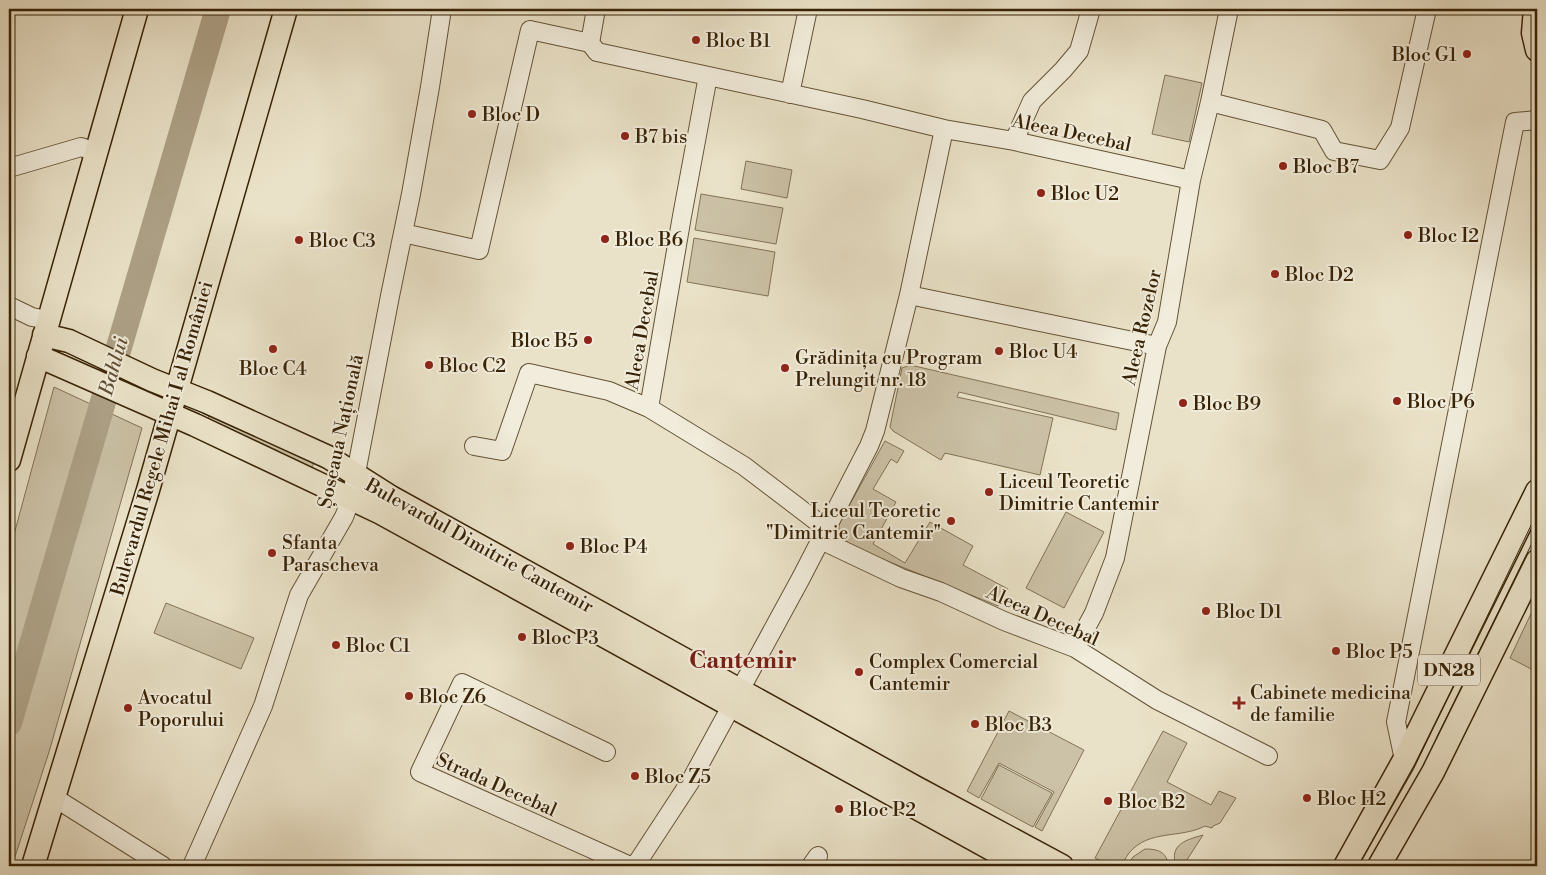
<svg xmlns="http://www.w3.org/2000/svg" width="1546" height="875" font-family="'Libre Bodoni',serif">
	<rect width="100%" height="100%" fill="#eae2c8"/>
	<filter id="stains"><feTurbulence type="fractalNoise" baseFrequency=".004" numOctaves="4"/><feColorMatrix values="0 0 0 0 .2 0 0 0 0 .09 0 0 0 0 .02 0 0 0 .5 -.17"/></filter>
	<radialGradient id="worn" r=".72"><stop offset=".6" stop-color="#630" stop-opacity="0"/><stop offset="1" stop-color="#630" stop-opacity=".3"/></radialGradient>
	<!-- green -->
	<path fill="#ccc2a7" stroke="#827256" d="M 1165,75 L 1202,83 L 1189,142 L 1152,134 Z
		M 746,161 L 792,170 L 787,198 L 741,189 Z
		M 701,194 L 783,208 L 776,244 L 695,230 Z
		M 694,238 L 775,252 L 768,296 L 687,282 Z
		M 910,365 L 1119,413 L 1116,430 L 959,392 L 957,397 L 1053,418 L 1040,475 L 945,453 L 941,460 L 893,431 L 890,427 L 902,368 Z
		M 54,387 L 142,428 L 49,752 L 12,866 L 9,866 L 9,553 Z
		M 210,414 L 314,463 L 310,471 L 206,422 Z
		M 885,441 L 904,451 L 897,463 L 891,459 L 873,489 L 896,502 L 873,544 L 905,563 L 930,522 L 973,546 L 963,565 L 1008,589 L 998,606 L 853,547 L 839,534 L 839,524 Z
		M 1066,512 L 1104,532 L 1064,608 L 1026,588 Z
		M 1537,601 L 1537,672 L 1510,658 Z
		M 166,603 L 254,638 L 241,669 L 154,633 Z
		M 1009,711 L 1084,750 L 1042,831 L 1035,827 L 1054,792 L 999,763 L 979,798 L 967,791 Z
		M 1163,731 L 1187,743 L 1167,782 L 1211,805 L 1219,791 L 1236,798 L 1220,823 L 1213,826 L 1212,828 L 1205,826 C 1180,839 1149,829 1129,853 C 1126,857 1124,862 1120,866 L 1111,866 L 1095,858 Z
		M 999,765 L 1052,793 L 1033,827 L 981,799 Z
		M 1203,835 L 1183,866 L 1176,866 C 1169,844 1186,840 1203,835 Z
		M 1145,849 C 1159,849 1166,852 1169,866 L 1127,866 L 1133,857 Z"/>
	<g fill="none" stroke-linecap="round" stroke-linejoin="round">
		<!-- river -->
		<path stroke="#ada186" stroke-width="26" d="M 9,723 L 218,9"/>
		<!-- minor casing -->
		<g stroke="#645336" stroke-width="20">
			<path id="minor" d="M 590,43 L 597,52 L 862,109 L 944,129 L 1014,141 L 1191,180
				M 590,43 L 596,9
				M 708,76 L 682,216 L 649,408 L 744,466 L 815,520 L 827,528
				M 790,94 L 808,9
				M 1210,102 L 1322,130 L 1334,151 L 1380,160 L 1400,128 L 1427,9
				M 1014,141 L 1032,101 L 1063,70 L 1079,51 L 1091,9
				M 9,168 L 81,147 L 96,152
				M 403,233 L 479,250 L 530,30 L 590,43
				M 909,295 L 1157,346
				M 9,306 L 32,317 L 48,320
				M 474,446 L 502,451 L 529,373 L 609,391 L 649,408
				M 821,540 L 901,578 L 941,592 L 1004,621 L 1075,648 L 1157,700 L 1268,756
				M 1075,648 L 1094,613 L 1115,558 L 1157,346 L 1167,322 L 1191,180 L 1210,102 L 1229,9
				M 606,752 L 462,683 L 420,772 L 630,866
				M 1404,760 L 1396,722 L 1515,122 L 1537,120
				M 55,798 L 163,866
				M 192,866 L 263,706 L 299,595 L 344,517 L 351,499 L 390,296 L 411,194 L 430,87 L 442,9
				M 635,866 L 690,782 L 801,578 L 869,446 L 875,431 L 909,295 L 944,129
				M 811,866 L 818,856"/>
		</g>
		<!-- major casing -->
		<g stroke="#382306" stroke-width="25">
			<path id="major" d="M 1535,9 L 1533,33 L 1537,50
				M 44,335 L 69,341 L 152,380 L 207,402 L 328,457 L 391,497 L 915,787 L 1062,866
				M 38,356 L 195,425 L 381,513 L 1022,866
				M 9,460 L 137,9
				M 33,866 L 148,490 L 286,9
				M 1345,866 L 1404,760 L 1537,491
				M 1379,866 L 1433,772 L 1537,561"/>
		</g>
		<!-- minor -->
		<use href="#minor" stroke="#f1ecdb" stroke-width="18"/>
		<!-- major -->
		<use href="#major" stroke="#eae2c8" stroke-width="22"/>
		<!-- tram -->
		<path stroke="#382306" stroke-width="1" d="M 1437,737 L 1537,533
			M 1358,866 L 1413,770 L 1537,513"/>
	</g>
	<!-- markers -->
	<g fill="#8f2418" stroke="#f1ecdb" stroke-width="2">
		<circle cx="696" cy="40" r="5"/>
		<circle cx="1467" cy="54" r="5"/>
		<circle cx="472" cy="114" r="5"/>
		<circle cx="625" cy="136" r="5"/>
		<circle cx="1283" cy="166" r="5"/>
		<circle cx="1041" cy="193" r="5"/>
		<circle cx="1408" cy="235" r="5"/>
		<circle cx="605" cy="239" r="5"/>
		<circle cx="299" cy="240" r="5"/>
		<circle cx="1275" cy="274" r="5"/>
		<circle cx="588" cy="340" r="5"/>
		<circle cx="273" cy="349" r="5"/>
		<circle cx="999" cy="351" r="5"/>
		<circle cx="429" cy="365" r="5"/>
		<circle cx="785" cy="368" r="5"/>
		<circle cx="1397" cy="401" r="5"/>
		<circle cx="1183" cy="403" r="5"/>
		<circle cx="989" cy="492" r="5"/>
		<circle cx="951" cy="521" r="5"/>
		<circle cx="570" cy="546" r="5"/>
		<circle cx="272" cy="553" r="5"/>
		<circle cx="1206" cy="611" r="5"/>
		<circle cx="522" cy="637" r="5"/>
		<circle cx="336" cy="645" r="5"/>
		<circle cx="1336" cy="651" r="5"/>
		<circle cx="859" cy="672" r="5"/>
		<circle cx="409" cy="696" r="5"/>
		<path d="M1236.5 695.5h5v5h5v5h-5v5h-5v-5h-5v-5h5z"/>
		<circle cx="128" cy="708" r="5"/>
		<circle cx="975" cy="724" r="5"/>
		<circle cx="635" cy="776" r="5"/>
		<circle cx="1307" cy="798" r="5"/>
		<circle cx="1108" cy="801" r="5"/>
		<circle cx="839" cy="809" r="5"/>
	</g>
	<g text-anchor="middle" stroke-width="4" stroke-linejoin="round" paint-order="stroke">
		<!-- shield labels -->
		<rect fill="#f1ecdb" stroke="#705f46" stroke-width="1" x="1418" y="654.5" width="62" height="31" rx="4"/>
		<g font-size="18" font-weight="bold" fill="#382306">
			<text x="1449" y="676">DN28</text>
		</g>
		<!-- poi labels -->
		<g font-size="19" fill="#382306" stroke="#f1ecdb" text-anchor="start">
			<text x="706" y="47">Bloc B1</text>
			<text x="1457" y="61" text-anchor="end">Bloc G1</text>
			<text x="482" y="121">Bloc D</text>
			<text x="635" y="143">B7 bis</text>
			<text x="1293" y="173">Bloc B7</text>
			<text x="1051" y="200">Bloc U2</text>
			<text x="1418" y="242">Bloc I2</text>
			<text x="615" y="246">Bloc B6</text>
			<text x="309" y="247">Bloc C3</text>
			<text x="1285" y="281">Bloc D2</text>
			<text x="578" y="347" text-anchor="end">Bloc B5</text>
			<text x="1009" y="358">Bloc U4</text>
			<text x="795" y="364">Grădinița cu Program<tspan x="795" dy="22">Prelungit nr. 18</tspan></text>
			<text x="439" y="372">Bloc C2</text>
			<text x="273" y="375" text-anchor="middle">Bloc C4</text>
			<text x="1407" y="408">Bloc P6</text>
			<text x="1193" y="410">Bloc B9</text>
			<text x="999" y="488">Liceul Teoretic<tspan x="999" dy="22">Dimitrie Cantemir</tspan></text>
			<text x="941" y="517" text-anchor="end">Liceul Teoretic<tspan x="941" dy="22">"Dimitrie Cantemir"</tspan></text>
			<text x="282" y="549">Sfanta<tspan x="282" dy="22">Parascheva</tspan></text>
			<text x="580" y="553">Bloc P4</text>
			<text x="1216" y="618">Bloc D1</text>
			<text x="532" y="644">Bloc P3</text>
			<text x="346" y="652">Bloc C1</text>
			<text x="1346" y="658">Bloc P5</text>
			<text x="869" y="668">Complex Comercial<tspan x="869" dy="22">Cantemir</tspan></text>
			<text x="1250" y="699">Cabinete medicina<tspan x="1250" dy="22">de familie</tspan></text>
			<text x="419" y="703">Bloc Z6</text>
			<text x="138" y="704">Avocatul<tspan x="138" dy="22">Poporului</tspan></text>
			<text x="985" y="731">Bloc B3</text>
			<text x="645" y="783">Bloc Z5</text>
			<text x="1317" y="805">Bloc H2</text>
			<text x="1118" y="808">Bloc B2</text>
			<text x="849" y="816">Bloc P2</text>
		</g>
		<!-- street labels -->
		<g font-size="19" fill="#382306" stroke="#f1ecdb">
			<text transform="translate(1072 132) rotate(12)" y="7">Aleea Decebal</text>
			<text transform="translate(1141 327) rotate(-77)" y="7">Aleea Rozelor</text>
			<text transform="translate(641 330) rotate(-80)" y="7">Aleea Decebal</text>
			<text transform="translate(340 431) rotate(-78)" y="7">Șoseaua Națională</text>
			<text transform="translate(161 438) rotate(-74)" y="7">Bulevardul Regele Mihai I al României</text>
			<text transform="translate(480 545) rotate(29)" y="7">Bulevardul Dimitrie Cantemir</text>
			<text transform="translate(1043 615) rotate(24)" y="7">Aleea Decebal</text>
			<text transform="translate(497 784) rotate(24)" y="7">Strada Decebal</text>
		</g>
		<!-- water labels -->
		<g font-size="20" font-style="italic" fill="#614f33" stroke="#f1ecdb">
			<text transform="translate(113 366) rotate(-74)" y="7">Bahlui</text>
		</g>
		<!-- district labels -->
		<g font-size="24" font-weight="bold" fill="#7a1f14" stroke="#f1ecdb">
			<text x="743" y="668">Cantemir</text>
		</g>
	</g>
	<!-- margin -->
	<rect width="1546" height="875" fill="none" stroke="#eae2c8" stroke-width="30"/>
	<rect x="10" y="10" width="1526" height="855" fill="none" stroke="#382306" stroke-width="2.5"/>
	<rect x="15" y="15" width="1516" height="845" fill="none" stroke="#382306"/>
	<rect width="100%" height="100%" filter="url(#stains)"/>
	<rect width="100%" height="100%" fill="url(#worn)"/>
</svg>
